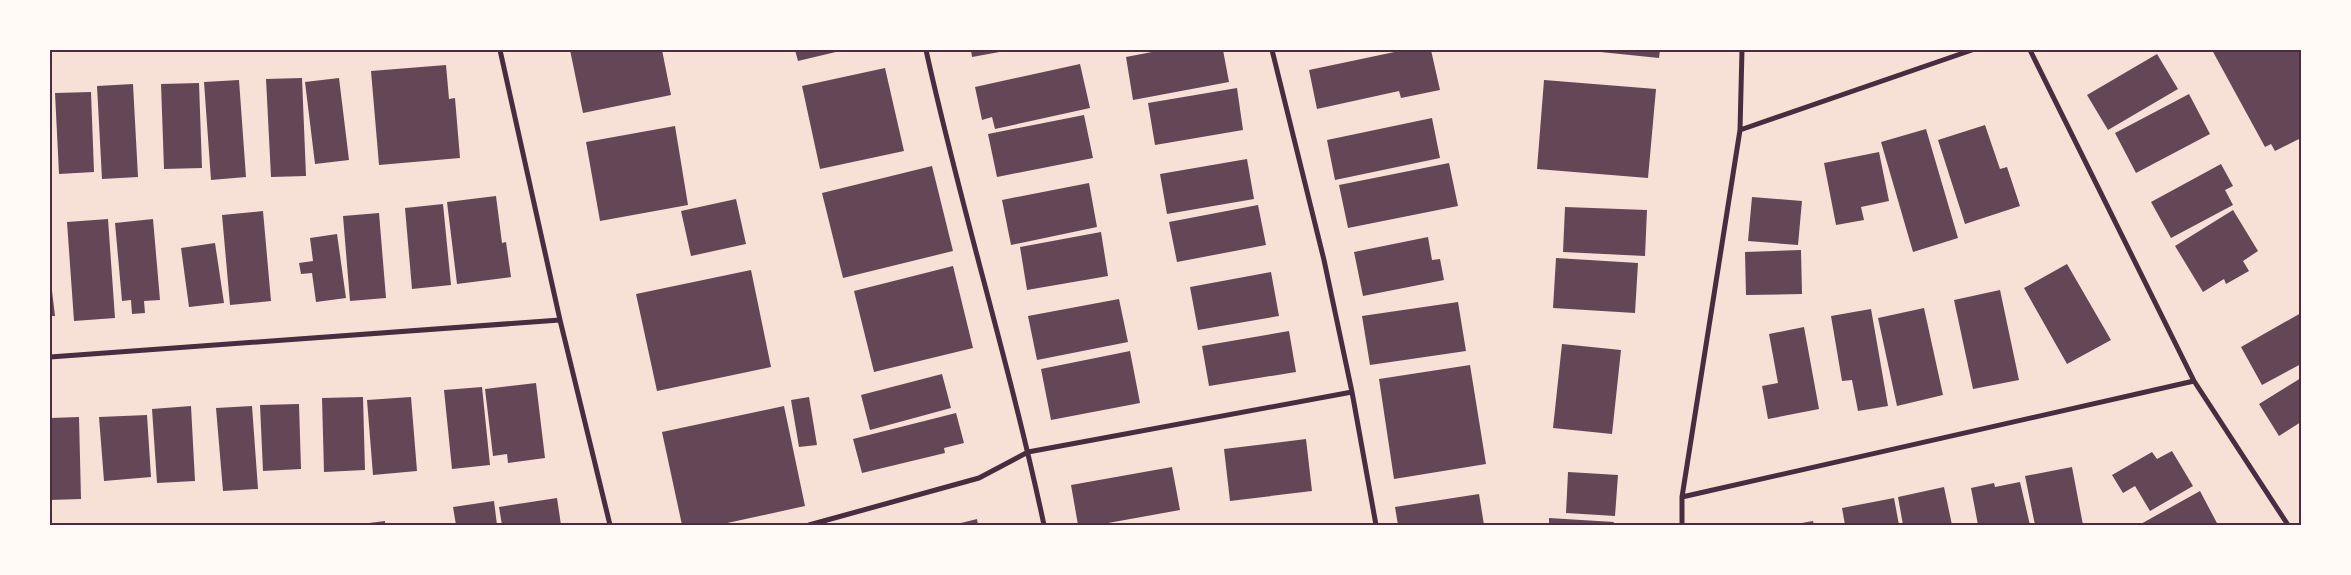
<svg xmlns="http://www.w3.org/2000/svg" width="2351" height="575" font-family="Quicksand,sans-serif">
	<rect width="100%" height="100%" fill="#f7e1d7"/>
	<!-- building -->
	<path fill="#644757" d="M 570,50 L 662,50 L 671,95 L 583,113 Z
		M 795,50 L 840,50 L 840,51 L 798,61 Z
		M 971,50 L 1005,50 L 1005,51 L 972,57 Z
		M 1162,50 L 1223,50 L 1229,82 L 1133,100 L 1126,57 Z
		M 1404,50 L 1431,50 L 1440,90 L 1401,98 L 1399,91 L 1317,109 L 1309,70 Z
		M 1581,50 L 1660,50 L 1659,58 Z
		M 2212,50 L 2301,50 L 2301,138 L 2275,151 L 2271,144 L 2265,147 Z
		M 2157,54 L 2178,89 L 2108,130 L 2087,95 Z
		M 1080,64 L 1090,108 L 995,129 L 992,117 L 982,120 L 975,87 Z
		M 446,65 L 449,99 L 455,98 L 460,158 L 379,165 L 371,71 Z
		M 885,68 L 904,151 L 820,169 L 802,86 Z
		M 302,78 L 306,176 L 271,177 L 266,79 Z
		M 339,78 L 349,160 L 315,164 L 305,82 Z
		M 239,80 L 246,177 L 211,180 L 204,82 Z
		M 1544,80 L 1656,89 L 1648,178 L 1537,169 Z
		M 199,83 L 202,168 L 164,169 L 161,84 Z
		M 133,84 L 138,177 L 102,179 L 97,86 Z
		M 1237,88 L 1243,130 L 1155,145 L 1148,103 Z
		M 91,92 L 94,172 L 59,174 L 55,93 Z
		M 2189,94 L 2210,134 L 2136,173 L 2115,133 Z
		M 1084,115 L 1093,158 L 997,177 L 988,134 Z
		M 1432,118 L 1440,158 L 1335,180 L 1327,140 Z
		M 1985,125 L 2000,169 L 2007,167 L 2020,206 L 1965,224 L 1938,140 Z
		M 675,126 L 688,205 L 600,221 L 586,142 Z
		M 1926,129 L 1958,238 L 1913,252 L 1881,142 Z
		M 1879,152 L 1889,201 L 1861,207 L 1864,220 L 1836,225 L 1824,163 Z
		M 1247,159 L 1254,199 L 1167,214 L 1160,174 Z
		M 1449,163 L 1458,206 L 1348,228 L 1339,185 Z
		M 2221,164 L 2233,186 L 2225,190 L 2233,205 L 2171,238 L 2151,202 Z
		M 932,166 L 953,251 L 843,278 L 822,193 Z
		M 1089,183 L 1097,227 L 1011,245 L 1002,200 Z
		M 496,196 L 502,243 L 506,242 L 511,277 L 457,284 L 447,202 Z
		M 1752,197 L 1802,201 L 1798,245 L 1748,241 Z
		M 736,199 L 746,244 L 691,256 L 681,211 Z
		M 443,204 L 451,285 L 412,289 L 405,208 Z
		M 1258,205 L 1266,245 L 1177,262 L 1169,222 Z
		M 1565,207 L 1647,210 L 1645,256 L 1563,252 Z
		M 2233,210 L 2258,251 L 2243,261 L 2249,271 L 2226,284 L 2224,279 L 2203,292 L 2175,246 Z
		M 263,211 L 271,301 L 230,305 L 222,215 Z
		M 379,213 L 386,298 L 350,301 L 343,216 Z
		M 108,219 L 115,318 L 74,321 L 67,222 Z
		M 153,219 L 160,300 L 144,301 L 145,313 L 132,314 L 131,300 L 122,301 L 115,223 Z
		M 1101,232 L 1108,276 L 1027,290 L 1020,247 Z
		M 337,234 L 346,298 L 316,302 L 312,273 L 301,274 L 299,263 L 313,261 L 310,238 Z
		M 1428,237 L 1432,260 L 1440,259 L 1444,280 L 1363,296 L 1354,252 Z
		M 215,243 L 224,303 L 189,307 L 181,248 Z
		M 1801,250 L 1802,294 L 1746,295 L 1745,252 Z
		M 1556,258 L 1638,263 L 1635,313 L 1553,308 Z
		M 2067,264 L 2111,340 L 2067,364 L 2024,288 Z
		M 953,266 L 973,348 L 874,372 L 854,291 Z
		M 751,270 L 771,367 L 657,391 L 636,294 Z
		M 1271,272 L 1279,316 L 1198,330 L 1190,287 Z
		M 50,274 L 55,316 L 50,316 Z
		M 2000,290 L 2019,380 L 1973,389 L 1954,300 Z
		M 1119,299 L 1128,342 L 1037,360 L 1028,316 Z
		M 1458,302 L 1466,351 L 1370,365 L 1362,316 Z
		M 1924,308 L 1943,395 L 1897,406 L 1878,318 Z
		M 1871,309 L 1888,406 L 1858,411 L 1852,380 L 1842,381 L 1831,316 Z
		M 2301,313 L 2301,364 L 2262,385 L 2241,347 Z
		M 1804,327 L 1819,409 L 1768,419 L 1762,386 L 1778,383 L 1769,334 Z
		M 1289,331 L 1296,372 L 1209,386 L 1202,346 Z
		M 1562,344 L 1621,350 L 1612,434 L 1553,428 Z
		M 1130,351 L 1140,403 L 1051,420 L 1041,369 Z
		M 1470,365 L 1486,464 L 1394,479 L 1379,379 Z
		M 942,374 L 951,408 L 870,430 L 861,395 Z
		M 2301,378 L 2301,422 L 2279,436 L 2259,404 Z
		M 536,383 L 545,458 L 508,463 L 507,454 L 493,456 L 485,389 Z
		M 482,387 L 490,465 L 452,469 L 444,390 Z
		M 363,397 L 365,470 L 324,472 L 322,398 Z
		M 411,397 L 417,471 L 373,475 L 367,400 Z
		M 809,397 L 817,445 L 799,447 L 791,400 Z
		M 299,404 L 301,469 L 263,471 L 260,405 Z
		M 191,406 L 195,481 L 157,483 L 152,409 Z
		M 252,406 L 258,489 L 223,491 L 216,408 Z
		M 784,406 L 805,506 L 718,525 L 682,525 L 662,432 Z
		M 956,413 L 964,443 L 944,448 L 945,453 L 862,473 L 853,439 Z
		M 147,415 L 151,477 L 104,481 L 99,417 Z
		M 79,417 L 81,499 L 50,500 L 50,418 Z
		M 1306,439 L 1312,491 L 1230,501 L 1224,449 Z
		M 2172,451 L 2193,486 L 2150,511 L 2135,486 L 2123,493 L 2112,475 L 2152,452 L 2157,459 Z
		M 1172,467 L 1180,510 L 1097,525 L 1078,525 L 1071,485 Z
		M 2072,467 L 2083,525 L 2035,525 L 2025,476 Z
		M 1568,472 L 1618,475 L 1615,516 L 1566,513 Z
		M 2020,482 L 2030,525 L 1978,525 L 1971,488 L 1994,483 L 1995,487 Z
		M 1944,487 L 1952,525 L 1903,525 L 1898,497 Z
		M 2200,491 L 2218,525 L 2139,525 Z
		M 1479,494 L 1484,525 L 1398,525 L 1395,507 Z
		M 557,498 L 561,525 L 502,525 L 499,507 Z
		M 1894,498 L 1899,525 L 1845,525 L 1842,508 Z
		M 494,501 L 497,525 L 456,525 L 453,507 Z
		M 1549,518 L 1614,522 L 1613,525 L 1549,525 Z
		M 977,519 L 978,525 L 957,525 L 957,524 Z
		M 385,521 L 385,525 L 361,525 L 361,524 Z
		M 1813,521 L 1814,525 L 1796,525 L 1796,524 Z"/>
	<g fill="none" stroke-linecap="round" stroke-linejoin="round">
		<!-- minor -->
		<path stroke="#4a2c40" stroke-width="5" d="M 500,50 L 560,320 L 610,525
			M 926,50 C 961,209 1010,365 1044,525
			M 1272,50 L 1324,260 L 1352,392 L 1376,525
			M 2030,50 L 2194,381 L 2288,525
			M 1740,130 L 1972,50
			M 50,357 L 560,320
			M 1682,497 L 2194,381
			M 809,525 L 979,478 L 1028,452 L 1352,392
			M 1682,525 L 1682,497 L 1740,130 L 1742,50"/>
	</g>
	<!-- border -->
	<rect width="2351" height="575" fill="none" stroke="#fffaf5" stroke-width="102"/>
	<rect x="51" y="51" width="2249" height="473" fill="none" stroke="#4a2c40" stroke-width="2"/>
</svg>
